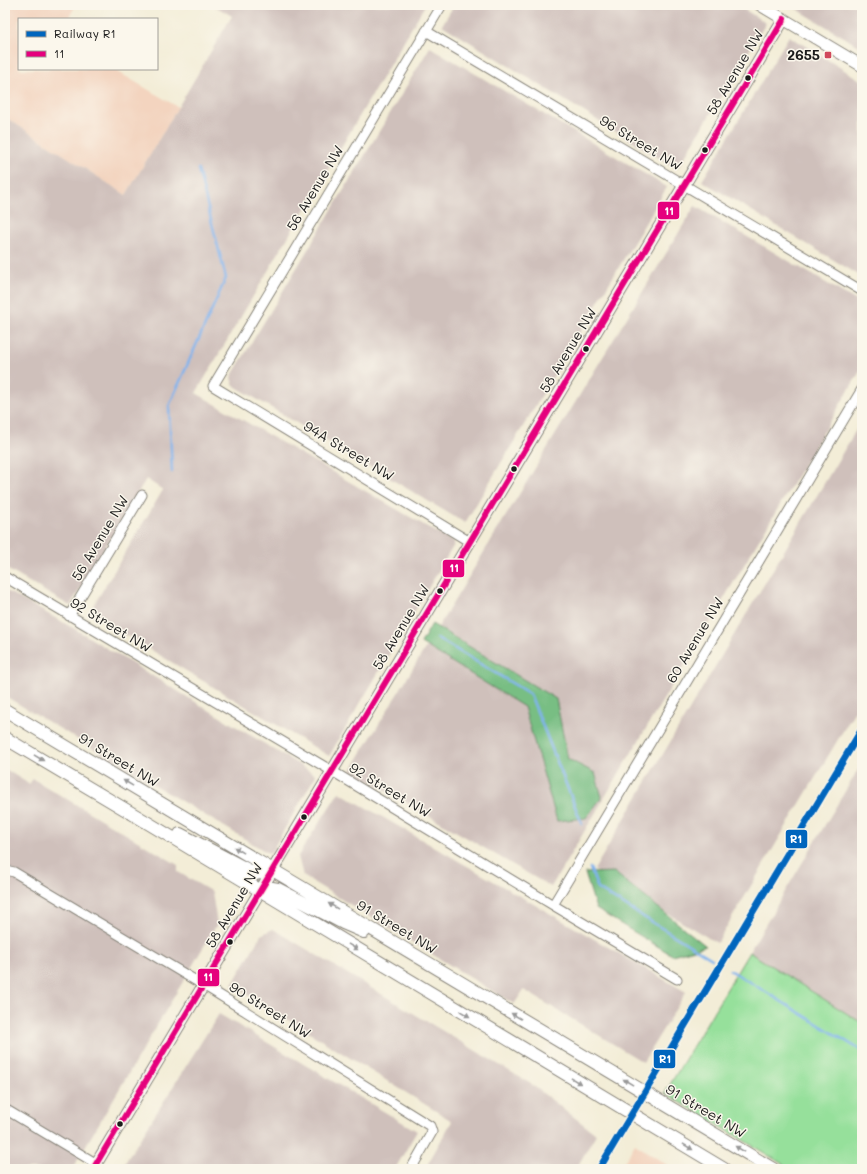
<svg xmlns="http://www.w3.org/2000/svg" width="867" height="1174" font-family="Mali,sans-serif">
	<rect width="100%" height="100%" fill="#fbf7ec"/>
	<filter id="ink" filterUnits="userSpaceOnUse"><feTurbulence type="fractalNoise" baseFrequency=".025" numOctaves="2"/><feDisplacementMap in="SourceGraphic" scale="8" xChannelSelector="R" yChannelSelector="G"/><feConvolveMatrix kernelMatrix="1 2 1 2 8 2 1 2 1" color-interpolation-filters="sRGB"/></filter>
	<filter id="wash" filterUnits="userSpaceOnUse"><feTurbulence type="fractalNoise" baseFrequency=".012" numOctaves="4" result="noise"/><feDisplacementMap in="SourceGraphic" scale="16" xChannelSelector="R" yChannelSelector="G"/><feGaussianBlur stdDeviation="0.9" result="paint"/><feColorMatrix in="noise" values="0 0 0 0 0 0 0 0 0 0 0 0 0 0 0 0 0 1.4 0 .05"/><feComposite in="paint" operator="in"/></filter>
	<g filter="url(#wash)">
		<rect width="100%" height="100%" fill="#f3edd7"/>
		<!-- built -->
		<path fill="#f3d4bf" d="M 5,5 L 76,5 L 68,19 L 19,19 L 19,69 L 113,69 L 178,107 L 126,195 L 5,117 Z
			M 635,1144 L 673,1169 L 620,1169 Z"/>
		<!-- industrial -->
		<path fill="#cfc0bb" d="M 213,5 L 425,5 L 196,393 L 455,543 L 329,756 L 89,613 L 163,490 L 146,479 L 70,606 L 5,568 L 5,117 L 126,195 L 232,16 Z
			M 454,5 L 737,5 L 766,23 L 677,169 L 442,25 Z
			M 790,5 L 862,5 L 862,48 Z
			M 789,36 L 862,81 L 862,277 L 702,181 Z
			M 430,47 L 667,187 L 465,523 L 233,385 L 231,377 Z
			M 695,206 L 862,304 L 862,368 L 551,887 L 351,770 Z
			M 862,420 L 862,699 L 717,943 L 594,870 Z
			M 5,590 L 75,629 L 316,775 L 270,854 L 5,696 Z
			M 862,763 L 862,1023 L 749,952 Z
			M 5,769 L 29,784 L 33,779 L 178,865 L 178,872 L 212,892 L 217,924 L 72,1169 L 5,1169 Z
			M 339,792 L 686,992 L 643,1062 L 524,990 L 514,1004 L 303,876 L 298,856 Z
			M 273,929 L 531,1084 L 596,1134 L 576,1169 L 425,1169 L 452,1121 L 232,985 L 261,935 Z
			M 219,1014 L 417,1131 L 395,1169 L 121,1169 Z"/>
		<!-- green -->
		<path fill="#96e09b" stroke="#597e5c" d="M 749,952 L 862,1023 L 862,1157 L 855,1169 L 791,1169 L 665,1093 Z"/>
		<!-- forest -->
		<path fill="#78be83" stroke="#4a6d50" d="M 432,624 L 556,699 L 568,759 L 595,773 L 602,797 L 586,818 L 557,821 L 524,707 L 421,643 Z
			M 614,872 L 706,946 L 672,955 L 596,909 L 585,873 Z"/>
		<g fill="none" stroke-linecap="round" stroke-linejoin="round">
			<!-- stream -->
			<path stroke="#80b3ed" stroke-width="2.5" d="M 172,472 L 169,406 L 226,278 L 198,169
				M 437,638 L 530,694 L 582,824
				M 590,868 L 598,889 L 712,959
				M 730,970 L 862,1051"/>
		</g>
	</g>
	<g filter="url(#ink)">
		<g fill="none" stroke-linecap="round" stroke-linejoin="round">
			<!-- minor casing -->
			<g stroke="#88847a" stroke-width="11">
				<path id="minor" d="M 442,5 L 213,386 L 470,542
					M 426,31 L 862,291
					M 5,577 L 332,771 L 553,905 L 677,979
					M 69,616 L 142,495
					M 5,870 L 14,872 L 213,991 L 430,1126 L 432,1132 L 411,1169
					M 553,905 L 862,389
					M 5,1109 L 97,1164"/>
			</g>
			<!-- tertiary casing -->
			<g stroke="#88847a" stroke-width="13">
				<path id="tertiary" d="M 760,5 L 862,66
					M 93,1169 L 784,19"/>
			</g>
			<!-- secondary casing -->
			<g stroke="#88847a" stroke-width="14">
				<path id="secondary" d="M 5,710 L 773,1169
					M 5,738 L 138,817 L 724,1169
					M 180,834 L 256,874 L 273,870
					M 260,891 L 272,888 L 278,889 L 343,923 L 364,932"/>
			</g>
			<!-- minor -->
			<use href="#minor" stroke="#fff" stroke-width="9"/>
			<!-- tertiary -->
			<use href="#tertiary" stroke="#fff" stroke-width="11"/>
			<!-- secondary -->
			<use href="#secondary" stroke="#fff" stroke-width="12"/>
			<!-- bus-1 casing -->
			<g stroke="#fbf7ec" stroke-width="9">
				<path id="bus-1" d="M 93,1169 L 784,19"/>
			</g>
			<!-- bus-1 -->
			<use href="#bus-1" stroke="#e5007d" stroke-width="6"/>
			<!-- rail-1 casing -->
			<g stroke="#fbf7ec" stroke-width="10">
				<path id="rail-1" d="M 599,1169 L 862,729"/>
			</g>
			<!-- rail-1 -->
			<use href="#rail-1" stroke="#0065bd" stroke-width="7"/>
		</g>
		<!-- one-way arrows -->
		<defs><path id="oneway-solid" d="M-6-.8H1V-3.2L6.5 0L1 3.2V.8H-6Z"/></defs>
		<g fill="#999">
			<use href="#oneway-solid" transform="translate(39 758) rotate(31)"/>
			<use href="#oneway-solid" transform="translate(128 783) rotate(-149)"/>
			<use href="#oneway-solid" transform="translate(239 850) rotate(-149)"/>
			<use href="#oneway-solid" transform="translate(333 906) rotate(-149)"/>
			<use href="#oneway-solid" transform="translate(353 947) rotate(31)"/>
			<use href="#oneway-solid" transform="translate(465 1014) rotate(31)"/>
			<use href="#oneway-solid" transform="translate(516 1016) rotate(-149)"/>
			<use href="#oneway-solid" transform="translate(576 1081) rotate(31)"/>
			<use href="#oneway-solid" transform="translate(628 1082) rotate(-149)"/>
			<use href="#oneway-solid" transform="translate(688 1147) rotate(31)"/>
			<use href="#oneway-solid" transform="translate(740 1149) rotate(-149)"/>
		</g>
	</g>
	<!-- markers -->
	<rect fill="#d1495b" stroke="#fbf7ec" stroke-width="1.5" x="824" y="51" width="8" height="8" rx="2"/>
	<g fill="#1c1c1c" stroke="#fbf7ec" stroke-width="1.5">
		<circle cx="748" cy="78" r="3.5"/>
		<circle cx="705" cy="150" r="3.5"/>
		<circle cx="586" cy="349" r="3.5"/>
		<circle cx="514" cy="469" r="3.5"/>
		<circle cx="440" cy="591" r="3.5"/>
		<circle cx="304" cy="817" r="3.5"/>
		<circle cx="230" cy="942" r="3.5"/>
		<circle cx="120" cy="1124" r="3.5"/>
	</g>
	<g text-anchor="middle" stroke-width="3" stroke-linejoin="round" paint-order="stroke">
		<!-- poi labels -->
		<g font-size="14" font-weight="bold" fill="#1c1c1c" stroke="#fbf7ec" text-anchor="end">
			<text x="820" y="60">2655</text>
		</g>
		<!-- street labels -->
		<g font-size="14" fill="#1c1c1c" stroke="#fbf7ec">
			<text transform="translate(735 72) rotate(-59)" y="5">58 Avenue NW</text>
			<text transform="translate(641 143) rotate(31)" y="5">96 Street NW</text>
			<text transform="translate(315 188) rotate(-59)" y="5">56 Avenue NW</text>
			<text transform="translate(568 350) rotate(-59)" y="5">58 Avenue NW</text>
			<text transform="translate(349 451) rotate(31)" y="5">94A Street NW</text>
			<text transform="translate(100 538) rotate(-59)" y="5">56 Avenue NW</text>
			<text transform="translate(111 625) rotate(31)" y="5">92 Street NW</text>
			<text transform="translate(401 627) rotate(-59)" y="5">58 Avenue NW</text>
			<text transform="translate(695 640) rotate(-59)" y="5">60 Avenue NW</text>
			<text transform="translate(119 760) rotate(31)" y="5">91 Street NW</text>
			<text transform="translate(390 790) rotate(31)" y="5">92 Street NW</text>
			<text transform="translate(234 905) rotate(-59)" y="5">58 Avenue NW</text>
			<text transform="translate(397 927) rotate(31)" y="5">91 Street NW</text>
			<text transform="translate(270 1010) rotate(32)" y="5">90 Street NW</text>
			<text transform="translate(706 1111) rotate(31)" y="5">91 Street NW</text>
		</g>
	</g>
	<g stroke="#fbf7ec" stroke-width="1.5">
		<rect x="657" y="201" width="23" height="19" rx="4" fill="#e5007d"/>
		<rect x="442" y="559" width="23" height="19" rx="4" fill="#e5007d"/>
		<rect x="785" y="829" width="23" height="20" rx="4" fill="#0065bd"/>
		<rect x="197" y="968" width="23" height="19" rx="4" fill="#e5007d"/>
		<rect x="653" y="1049" width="23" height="20" rx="4" fill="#0065bd"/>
	</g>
	<g font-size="11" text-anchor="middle" font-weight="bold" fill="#fff">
		<text x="669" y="215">11</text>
		<text x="454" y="572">11</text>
		<text x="796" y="843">R1</text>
		<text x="208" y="981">11</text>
		<text x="665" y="1063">R1</text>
	</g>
	<!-- margin -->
	<rect width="867" height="1174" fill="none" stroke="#fbf7ec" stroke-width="20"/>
	<!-- legend -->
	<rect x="18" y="18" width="140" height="52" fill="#fbf7ec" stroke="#a29f99"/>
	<rect x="26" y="31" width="20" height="6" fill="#0065bd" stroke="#a29f99"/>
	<text x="54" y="38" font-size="12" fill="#1c1c1c">Railway R1</text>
	<rect x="26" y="51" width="20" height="6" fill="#e5007d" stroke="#a29f99"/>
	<text x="54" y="58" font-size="12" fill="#1c1c1c">11</text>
</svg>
